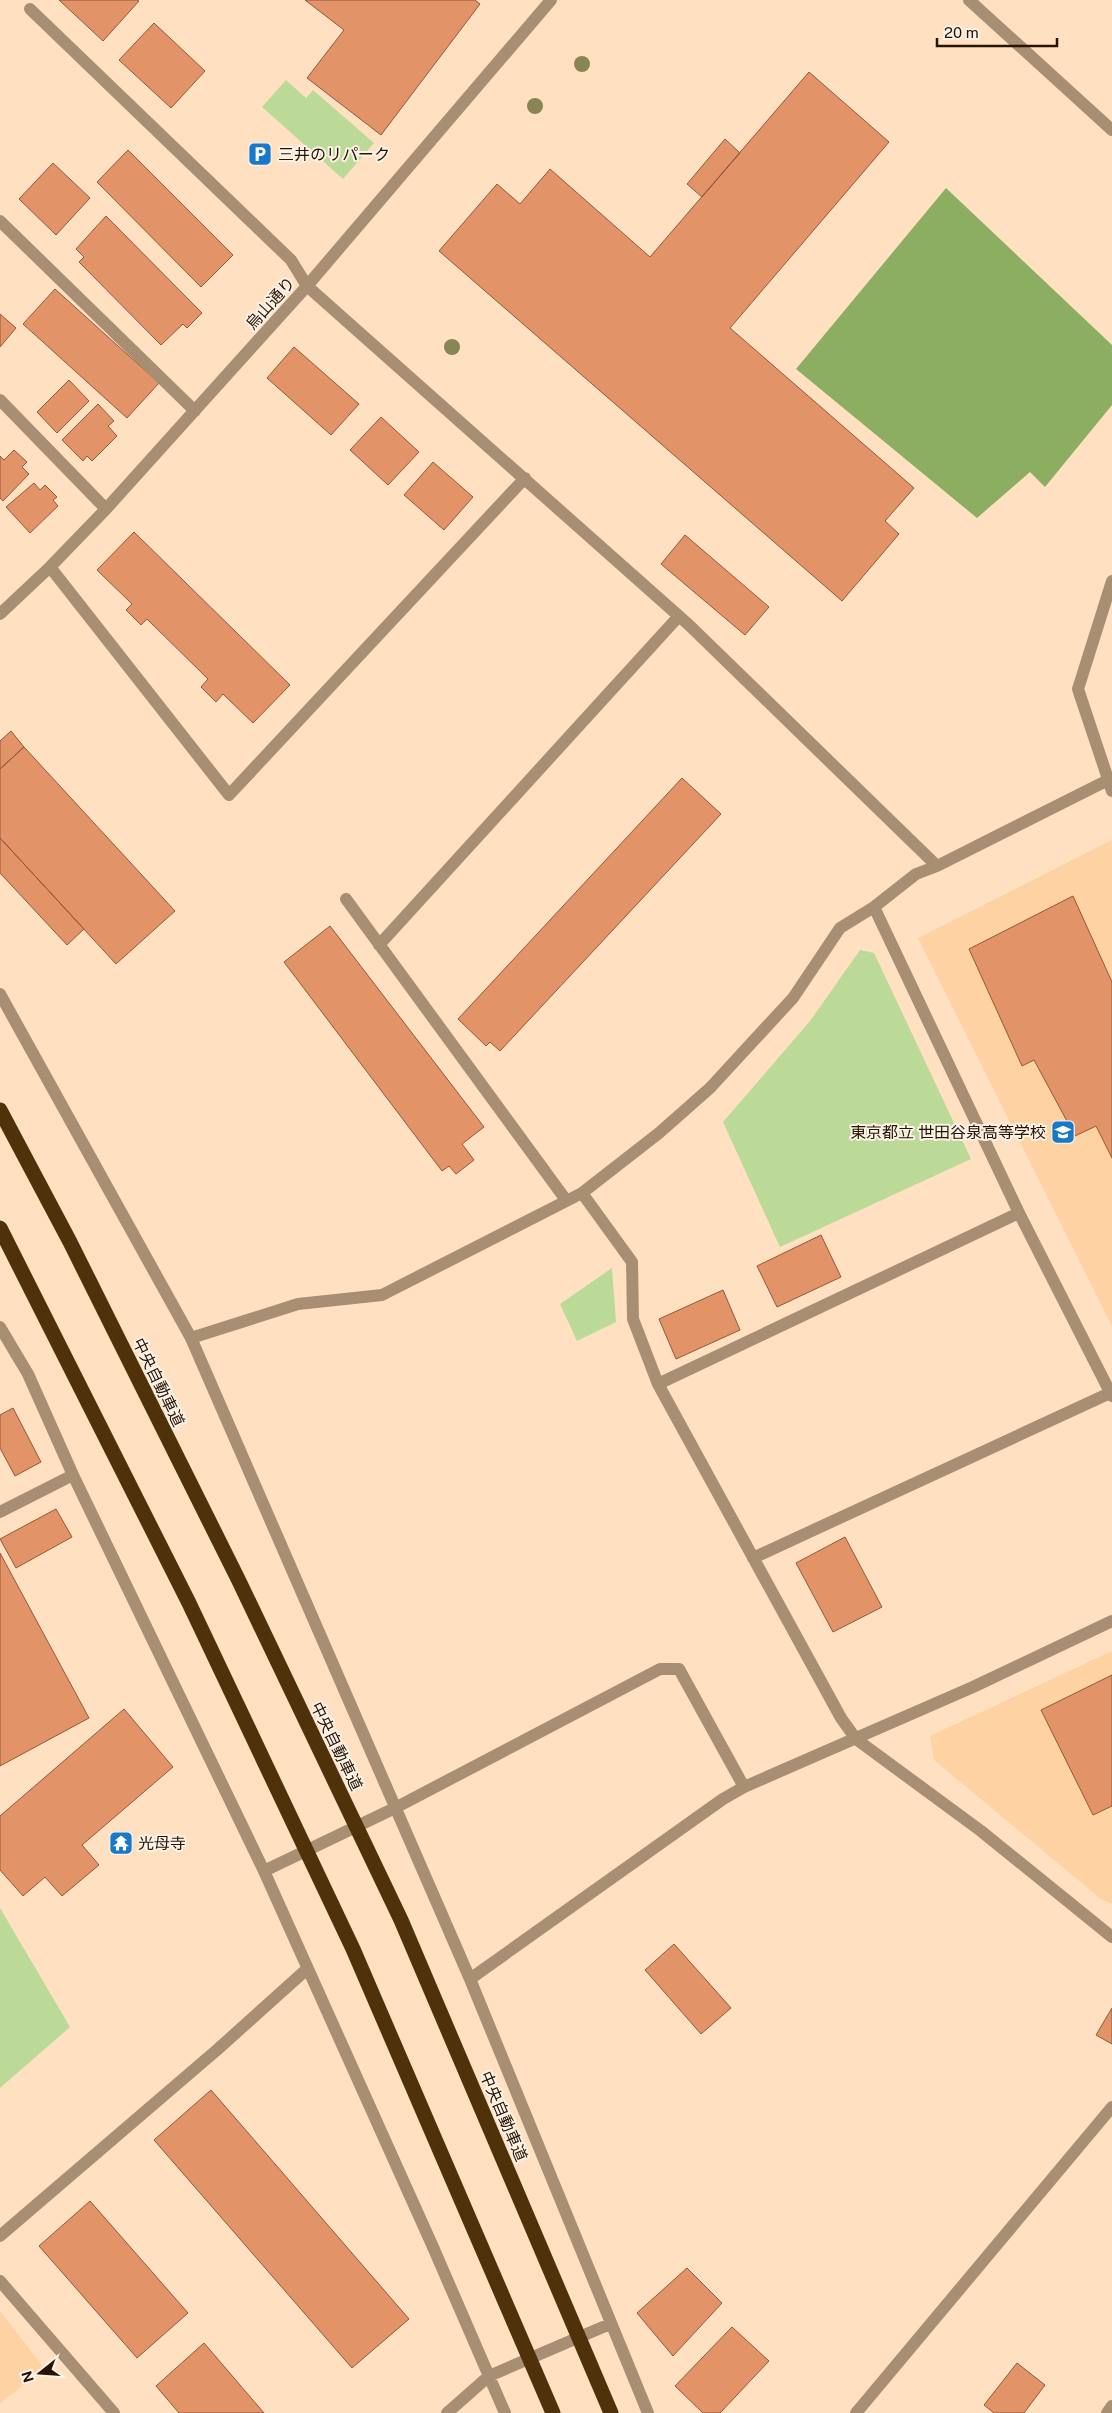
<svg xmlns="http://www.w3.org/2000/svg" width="1112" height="2413" font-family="'Public Sans','Noto Sans JP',sans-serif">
	<rect width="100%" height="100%" fill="#ffe1c1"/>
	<!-- built -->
	<path fill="#fed2a2" d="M 1112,840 L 1112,1326 L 918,938 Z
		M 1112,1651 L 1112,1904 L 1101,1899 L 934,1760 L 930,1736 Z
		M 0,2311 L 45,2369 L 0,2403 Z"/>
	<!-- green -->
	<path fill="#bbda98" d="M 286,80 L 306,98 L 313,90 L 374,143 L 343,179 L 262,107 Z
		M 860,950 L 874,953 L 971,1159 L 780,1247 L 723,1122 L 810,1021 Z
		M 612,1268 L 616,1322 L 577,1341 L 560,1304 Z
		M 0,1908 L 70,2027 L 0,2088 Z"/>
	<!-- forest -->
	<path fill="#8bae60" d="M 946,188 L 1112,345 L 1112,405 L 1045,487 L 1030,472 L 977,518 L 796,369 Z"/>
	<!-- building -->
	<path fill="#e39368" stroke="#925839" d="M 59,0 L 137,0 L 139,1 L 103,41 Z
		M 305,0 L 475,0 L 480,4 L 381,135 L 307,78 L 344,30 Z
		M 154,23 L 205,71 L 171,108 L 119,60 Z
		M 809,72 L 889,142 L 730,328 L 914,488 L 885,521 L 899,534 L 842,601 L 439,251 L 497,184 L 520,204 L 550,169 L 650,257 Z
		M 725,139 L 740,153 L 702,197 L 687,184 Z
		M 128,150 L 233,255 L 201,287 L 97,182 Z
		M 53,163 L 90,198 L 56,235 L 19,199 Z
		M 106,216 L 202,313 L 187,328 L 183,324 L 161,345 L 79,262 L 84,257 L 76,249 Z
		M 55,289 L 159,383 L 127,418 L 23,324 Z
		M 0,314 L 16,328 L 0,347 Z
		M 294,347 L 359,404 L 331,435 L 267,378 Z
		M 69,380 L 89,401 L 57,433 L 37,412 Z
		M 98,404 L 114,421 L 108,426 L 117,436 L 92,461 L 87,456 L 83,461 L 62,440 Z
		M 381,417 L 419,452 L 388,485 L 350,450 Z
		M 14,450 L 27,462 L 22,467 L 29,474 L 3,501 L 0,498 L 0,456 L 4,460 Z
		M 433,462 L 473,497 L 444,530 L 404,495 Z
		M 34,483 L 40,490 L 45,485 L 57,497 L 53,500 L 58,506 L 30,533 L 6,507 Z
		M 134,532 L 290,685 L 253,723 L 223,694 L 216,702 L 201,687 L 208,679 L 147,619 L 141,625 L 126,610 L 132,604 L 97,570 Z
		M 685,535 L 769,607 L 745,635 L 661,564 Z
		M 11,731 L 24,747 L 0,769 L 0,741 Z
		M 24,747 L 175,911 L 116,964 L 0,838 L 0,769 Z
		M 682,778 L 721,814 L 500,1051 L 490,1042 L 486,1046 L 458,1019 Z
		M 0,838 L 84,929 L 67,945 L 0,873 Z
		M 1073,896 L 1112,982 L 1112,1158 L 1096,1126 L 1075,1136 L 1034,1060 L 1022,1066 L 969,949 Z
		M 330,926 L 484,1127 L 462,1144 L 474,1160 L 456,1174 L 449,1166 L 442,1171 L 284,962 Z
		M 821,1235 L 841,1277 L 777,1307 L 757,1266 Z
		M 723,1290 L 740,1330 L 676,1359 L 659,1319 Z
		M 13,1408 L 41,1462 L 15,1476 L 0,1448 L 0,1415 Z
		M 56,1509 L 72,1537 L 16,1568 L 0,1539 Z
		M 845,1537 L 882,1607 L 833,1632 L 796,1563 Z
		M 0,1553 L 89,1718 L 0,1766 Z
		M 1112,1675 L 1112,1806 L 1093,1815 L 1041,1710 Z
		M 124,1709 L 173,1767 L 82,1845 L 99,1865 L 62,1896 L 45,1877 L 23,1896 L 0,1870 L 0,1816 Z
		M 674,1944 L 731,2008 L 701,2034 L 645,1970 Z
		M 1112,2008 L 1112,2044 L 1096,2035 Z
		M 211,2090 L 409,2319 L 352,2368 L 154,2140 Z
		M 90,2201 L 188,2313 L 137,2358 L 39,2246 Z
		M 687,2268 L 722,2303 L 673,2356 L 637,2313 Z
		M 732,2327 L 769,2361 L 720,2413 L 703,2413 L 675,2386 Z
		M 204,2343 L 264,2413 L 179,2413 L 156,2386 Z
		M 1017,2363 L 1045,2385 L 1024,2413 L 994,2413 L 984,2405 Z"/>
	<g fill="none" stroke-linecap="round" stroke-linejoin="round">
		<!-- minor -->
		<path stroke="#a88e72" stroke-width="12" d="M 969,0 L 1112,130
			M 30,9 L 291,260 L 307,286 L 689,625 L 937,866
			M 0,221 L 195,411
			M 0,400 L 106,509
			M 50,567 L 229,795 L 525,478
			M 1112,581 L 1078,689 L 1112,791
			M 0,614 L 50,567 L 106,509 L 307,286 L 551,0
			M 346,899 L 566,1200
			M 874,907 L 1019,1213 L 1112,1396
			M 379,945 L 679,616
			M 0,994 L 191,1338 L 470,1979 L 648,2413
			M 582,1193 L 632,1262 L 633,1319 L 658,1384 L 841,1718 L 856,1739 L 981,1831 L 1112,1937
			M 0,1327 L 28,1374 L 73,1475 L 264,1871 L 433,2247 L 505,2413
			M 191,1338 L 298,1304 L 382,1295 L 582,1193 L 659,1133 L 710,1088 L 793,998 L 840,928 L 874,907 L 916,874 L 937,866 L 1112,778
			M 658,1384 L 1019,1213
			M 0,1512 L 73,1475
			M 753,1558 L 1110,1393
			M 264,1871 L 395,1808 L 660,1669 L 679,1669 L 744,1787
			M 470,1979 L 723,1799 L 744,1787 L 973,1687 L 1112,1621
			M 0,2236 L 218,2049 L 307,1969
			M 0,2281 L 114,2413
			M 447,2413 L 489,2376 L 610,2324
			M 856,2413 L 1112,2107
			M 1107,2413 L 1112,2406"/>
		<!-- highway-bridge -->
		<path stroke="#50320a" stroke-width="15" d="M 0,1110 L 70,1242 L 238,1579 L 401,1920 L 611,2413
			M 0,1228 L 189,1603 L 353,1949 L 553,2413"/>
	</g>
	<!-- trees -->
	<g fill="#878657">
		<circle cx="582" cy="64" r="8"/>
		<circle cx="535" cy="106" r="8"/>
		<circle cx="452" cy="347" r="8"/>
	</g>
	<!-- icons -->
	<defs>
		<g id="parking-square" transform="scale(1.25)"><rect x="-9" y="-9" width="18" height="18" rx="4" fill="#1a79c6" stroke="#fcf2e7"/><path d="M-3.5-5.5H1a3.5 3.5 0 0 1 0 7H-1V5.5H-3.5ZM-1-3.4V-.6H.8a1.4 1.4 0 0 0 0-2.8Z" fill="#fff"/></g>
		<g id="school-square" transform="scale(1.25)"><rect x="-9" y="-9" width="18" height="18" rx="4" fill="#1a79c6" stroke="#fcf2e7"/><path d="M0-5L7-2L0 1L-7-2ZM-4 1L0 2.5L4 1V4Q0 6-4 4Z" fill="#fff"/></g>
		<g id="temple-square" transform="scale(1.25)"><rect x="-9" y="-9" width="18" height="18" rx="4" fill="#1a79c6" stroke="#fcf2e7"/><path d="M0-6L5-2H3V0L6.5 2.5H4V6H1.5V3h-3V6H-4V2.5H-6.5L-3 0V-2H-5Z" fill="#fff"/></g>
	</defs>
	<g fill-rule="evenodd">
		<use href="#parking-square" x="260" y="154"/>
		<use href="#school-square" x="1063" y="1132"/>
		<use href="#temple-square" x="121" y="1843"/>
	</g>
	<g text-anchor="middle" stroke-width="4" stroke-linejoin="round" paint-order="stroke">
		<!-- poi labels -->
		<g font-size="16" fill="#251401" stroke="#fcf2e7" text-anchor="start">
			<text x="278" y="160">三井のリパーク</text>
			<text x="1046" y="1138" text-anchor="end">東京都立 世田谷泉高等学校</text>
			<text x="138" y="1849">光母寺</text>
		</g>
		<!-- street labels -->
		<g font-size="16" fill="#251401" stroke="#fcf2e7">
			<text transform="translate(270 303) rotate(-48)" y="6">烏山通り</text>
			<text transform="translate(159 1382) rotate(64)" y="6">中央自動車道</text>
			<text transform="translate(337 1746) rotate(64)" y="6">中央自動車道</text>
			<text transform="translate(504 2116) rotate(67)" y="6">中央自動車道</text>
		</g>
	</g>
	<!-- north arrow -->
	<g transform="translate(40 2373) rotate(253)" stroke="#fcf2e7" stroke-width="4" paint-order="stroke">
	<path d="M0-4L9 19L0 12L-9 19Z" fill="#251401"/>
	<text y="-8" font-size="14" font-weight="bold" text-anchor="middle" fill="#251401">N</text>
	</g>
	<!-- scale -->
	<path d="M937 38v8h120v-8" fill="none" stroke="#251401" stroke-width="2.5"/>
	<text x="944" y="38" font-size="15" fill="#251401" stroke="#fcf2e7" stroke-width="4" paint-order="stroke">20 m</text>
</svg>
